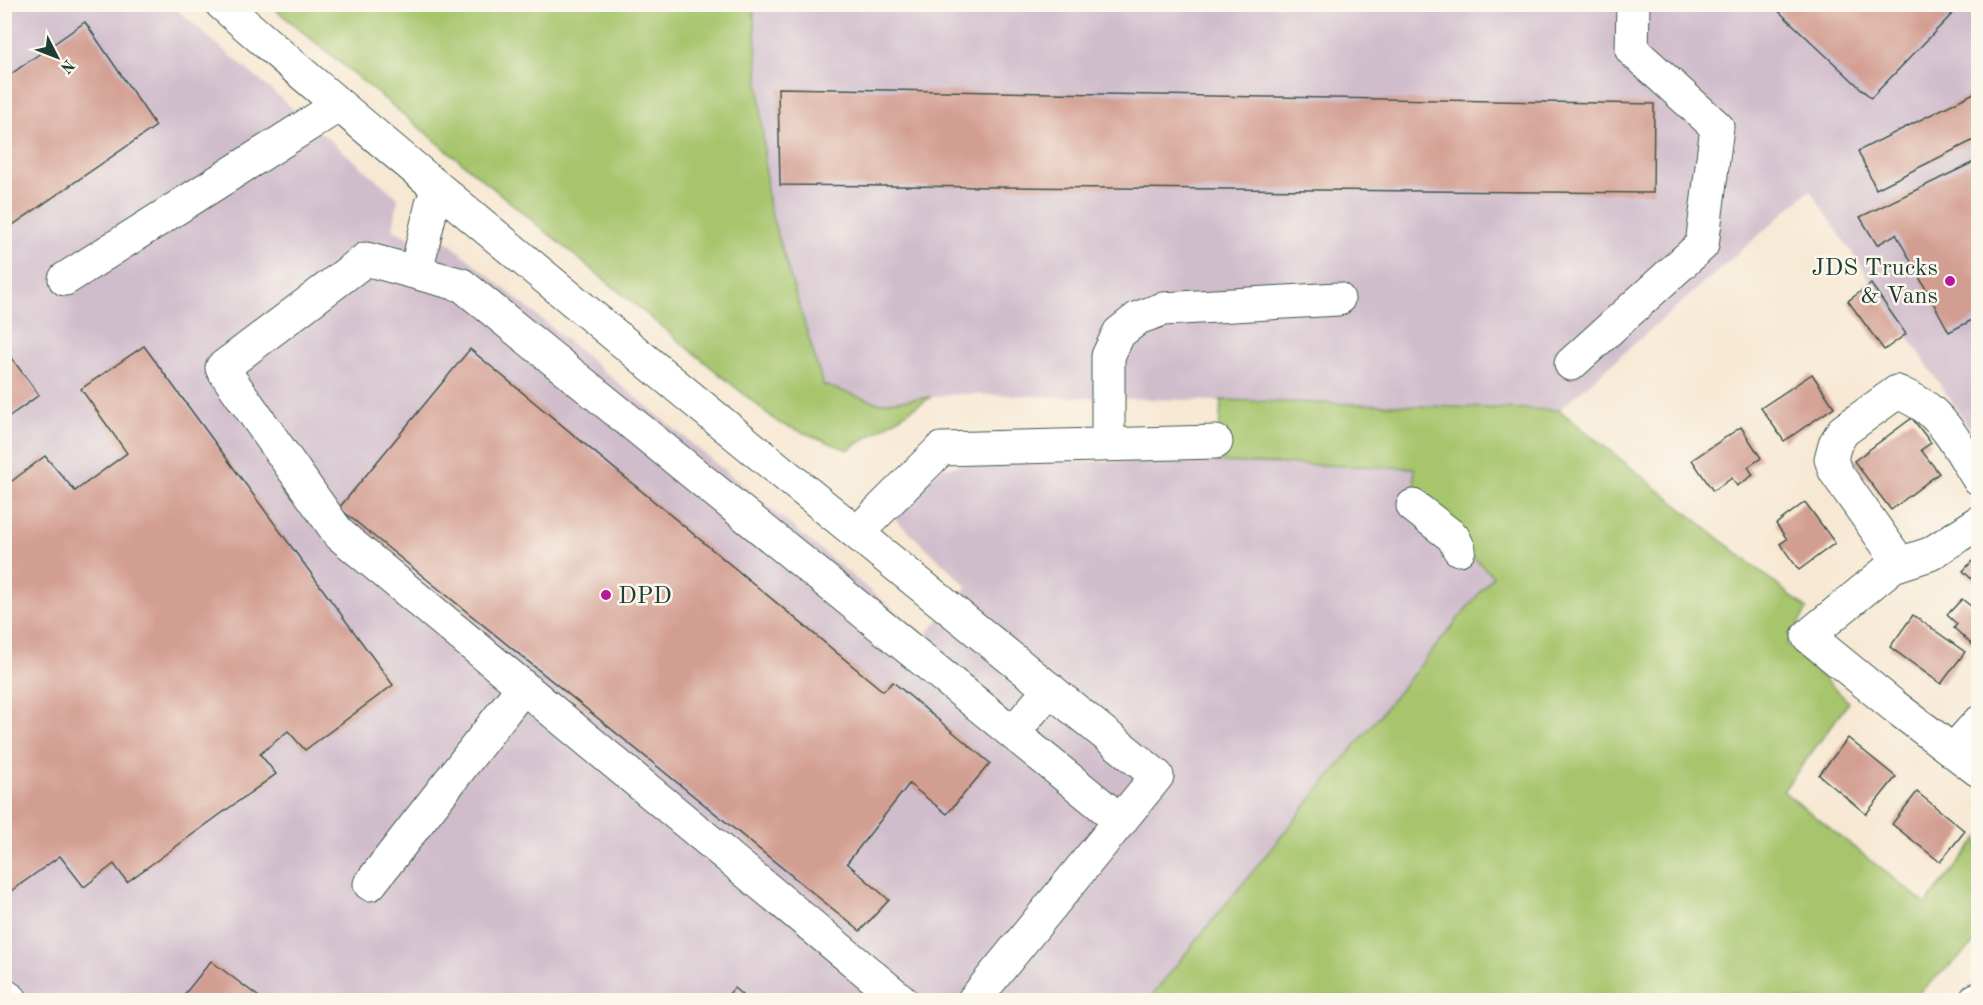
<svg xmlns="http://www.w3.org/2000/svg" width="1983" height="1005" font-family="'Old Standard TT',serif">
	<rect width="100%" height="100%" fill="#fbf7ec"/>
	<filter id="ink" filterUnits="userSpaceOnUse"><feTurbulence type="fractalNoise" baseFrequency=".0167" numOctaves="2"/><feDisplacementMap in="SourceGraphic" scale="12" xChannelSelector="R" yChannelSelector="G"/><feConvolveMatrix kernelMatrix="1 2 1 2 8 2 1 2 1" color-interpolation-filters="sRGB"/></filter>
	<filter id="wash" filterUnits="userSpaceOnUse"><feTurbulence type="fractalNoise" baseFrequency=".008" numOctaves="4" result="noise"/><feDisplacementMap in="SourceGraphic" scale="24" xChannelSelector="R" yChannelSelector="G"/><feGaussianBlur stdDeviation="1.35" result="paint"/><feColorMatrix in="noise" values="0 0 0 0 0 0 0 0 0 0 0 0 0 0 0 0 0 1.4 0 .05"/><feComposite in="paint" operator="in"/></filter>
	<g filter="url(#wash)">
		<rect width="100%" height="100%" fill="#f7e8d3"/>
		<!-- industrial -->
		<path fill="#d0bdcc" d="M 5,5 L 171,5 L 398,198 L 393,230 L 410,238 L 438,234 L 925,636 L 967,586 L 895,519 L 902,503 L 943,468 L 985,461 L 1217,462 L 1414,468 L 1470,554 L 1493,576 L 1148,1000 L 5,1000 Z
			M 753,5 L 1978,5 L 1978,441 L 1810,190 L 1559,410 L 960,394 L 879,403 L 823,385 L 768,203 Z"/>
		<!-- green -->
		<path fill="#a7c56d" stroke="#638150" stroke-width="1.5" d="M 270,5 L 753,5 L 768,203 L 823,385 L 879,403 L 931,397 L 848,450 L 779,423 Z
			M 1221,400 L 1559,410 L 1807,609 L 1787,644 L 1849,702 L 1783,791 L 1926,904 L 1978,838 L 1978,941 L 1910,1000 L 1148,1000 L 1493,576 L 1470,554 L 1415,491 L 1414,468 L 1217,462 Z"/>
		<g id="blocks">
			<!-- building -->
			<path fill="#d39e92" d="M 1771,4 L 1942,4 L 1953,13 L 1871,98 Z
				M 85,22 L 156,126 L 4,231 L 4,79 Z
				M 778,88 L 1654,104 L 1653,193 L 780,185 Z
				M 1978,91 L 1978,138 L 1876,189 L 1858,151 Z
				M 1978,160 L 1978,317 L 1949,332 L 1896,234 L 1877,245 L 1860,217 Z
				M 1871,284 L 1906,334 L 1884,350 L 1848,301 Z
				M 144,346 L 393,685 L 305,750 L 288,731 L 260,754 L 276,774 L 127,882 L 114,864 L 84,887 L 60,856 L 4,896 L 4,487 L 45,456 L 75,491 L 127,453 L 81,389 Z
				M 4,348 L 39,395 L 4,420 Z
				M 470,349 L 883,691 L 893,682 L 990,763 L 947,814 L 909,784 L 847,863 L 889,900 L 860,931 L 339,508 Z
				M 1812,374 L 1834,407 L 1784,441 L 1761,408 Z
				M 1912,418 L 1931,443 L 1921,450 L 1939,473 L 1891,510 L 1854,461 Z
				M 1741,427 L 1761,458 L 1748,467 L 1753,475 L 1737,486 L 1732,478 L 1713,491 L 1692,460 Z
				M 1805,502 L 1835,543 L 1799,570 L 1780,544 L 1787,539 L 1776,524 Z
				M 1977,556 L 1978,557 L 1978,585 L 1963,571 Z
				M 1962,599 L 1972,607 L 1978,600 L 1978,650 L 1954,628 L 1957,624 L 1947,615 Z
				M 1913,615 L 1965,652 L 1941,684 L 1890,647 Z
				M 1848,738 L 1896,777 L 1866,814 L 1819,775 Z
				M 1917,792 L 1965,831 L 1940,862 L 1892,824 Z
				M 211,961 L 263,1000 L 180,1000 Z
				M 734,988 L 748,1000 L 724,1000 Z"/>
		</g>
	</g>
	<g filter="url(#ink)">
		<use href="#blocks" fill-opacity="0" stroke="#3f574c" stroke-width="1.5"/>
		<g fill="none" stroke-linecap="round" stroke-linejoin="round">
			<!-- minor casing -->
			<g stroke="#3f574c" stroke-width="35">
				<path id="minor" d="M 222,4 C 310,82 401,157 492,233 C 711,416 934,596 1157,776 L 974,1000
					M 416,272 L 432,204 L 439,189
					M 65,279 L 339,105
					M 1571,364 L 1702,245 L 1717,127 L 1632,50 L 1633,4
					M 1108,444 L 1108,356 L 1119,333 L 1138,318 L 1163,309 L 1338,299
					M 1413,506 L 1453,537 L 1459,549
					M 1978,523 L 1930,554 L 1893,566 L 1808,636 L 1894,706 L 1978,770
					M 857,533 L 941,449 L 1216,442
					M 1893,566 L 1892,552 L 1835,471 L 1831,459 L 1835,444 L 1843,431 L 1897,392 C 1908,397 1920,402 1929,410 C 1950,428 1964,456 1978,478
					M 1013,733 L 1050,689
					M 1954,750 L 1978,723
					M 370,884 L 523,687
					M 4,995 L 11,1000
					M 901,1000 L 339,534 L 222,368 L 366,259 L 462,285 L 1121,821"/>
			</g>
			<!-- major casing -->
			<g stroke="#3f574c" stroke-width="35">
				<path id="major" d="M 1976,1000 L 1978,999"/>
			</g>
			<!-- minor -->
			<use href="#minor" stroke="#fff" stroke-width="33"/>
			<!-- major -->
			<use href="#major" stroke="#fff" stroke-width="33"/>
		</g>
	</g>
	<!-- markers -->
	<g fill="#b5179e" stroke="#fbf7ec" stroke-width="2">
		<circle cx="1950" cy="281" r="6"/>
		<circle cx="606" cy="595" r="6"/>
	</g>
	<g text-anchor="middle" stroke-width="5" stroke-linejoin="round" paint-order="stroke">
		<!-- poi labels -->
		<g font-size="24" fill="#1f3d34" stroke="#fbf7ec" text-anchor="end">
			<text x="1938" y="275">JDS Trucks<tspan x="1938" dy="28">&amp; Vans</tspan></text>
			<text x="618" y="603" text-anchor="start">DPD</text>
		</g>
	</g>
	<!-- margin -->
	<rect width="1983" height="1005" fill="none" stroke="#fbf7ec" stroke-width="24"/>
	<!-- north arrow -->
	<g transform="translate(57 57) rotate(132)" stroke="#fbf7ec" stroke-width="4.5" paint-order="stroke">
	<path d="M0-4.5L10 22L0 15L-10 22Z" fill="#1f3d34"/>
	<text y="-9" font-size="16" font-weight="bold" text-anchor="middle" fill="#1f3d34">N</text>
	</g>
</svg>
